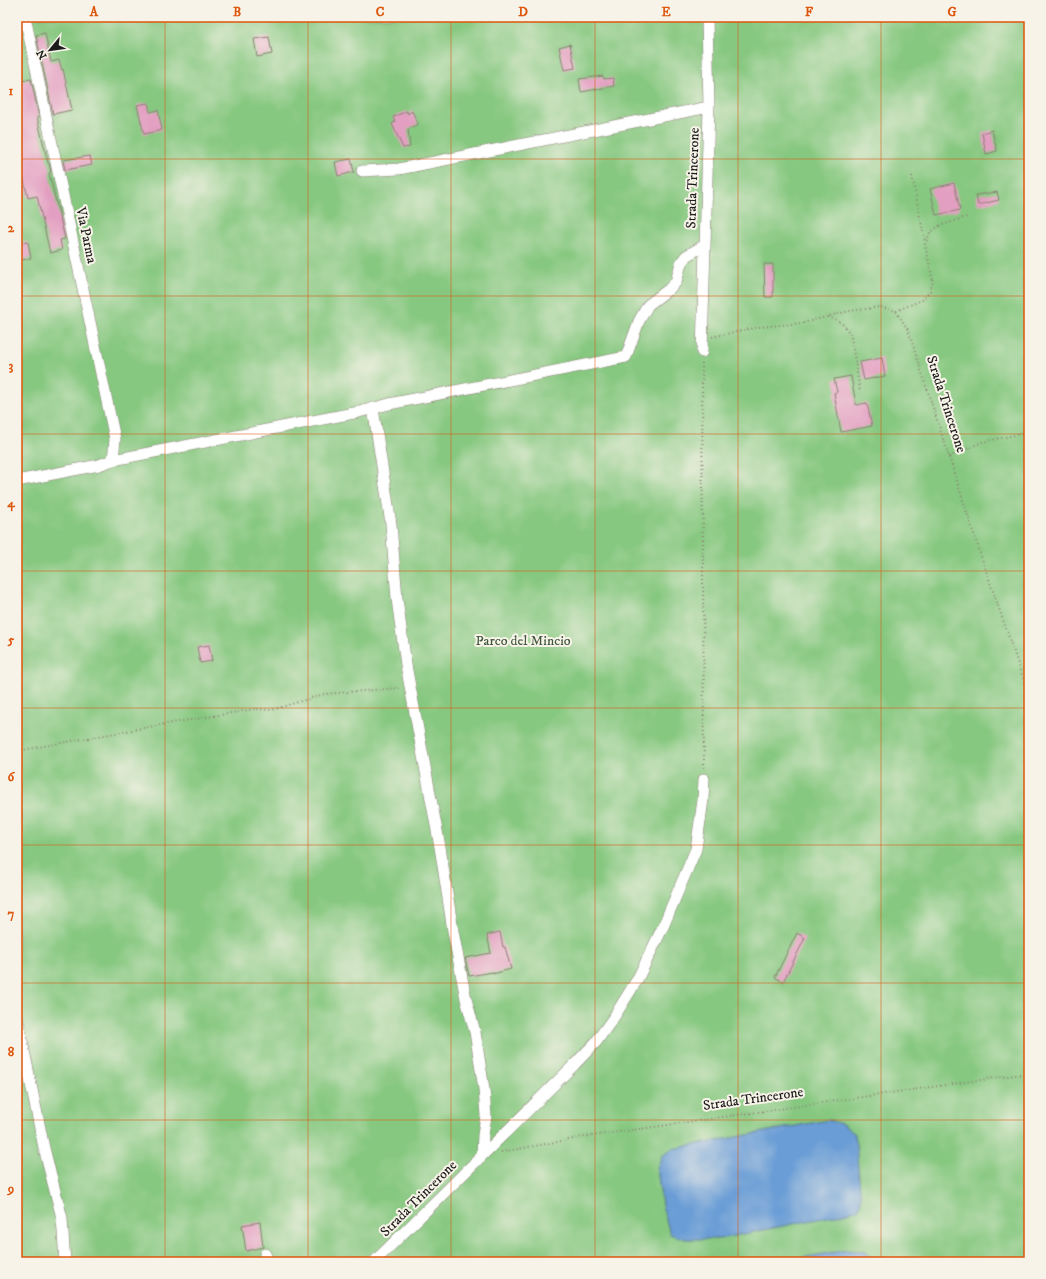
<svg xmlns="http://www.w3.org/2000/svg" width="1046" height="1279" font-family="'IM FELL DW Pica',serif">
	<rect width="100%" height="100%" fill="#f7f3e8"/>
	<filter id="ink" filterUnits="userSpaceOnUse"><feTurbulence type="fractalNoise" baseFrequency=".025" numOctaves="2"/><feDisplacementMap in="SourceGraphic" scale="8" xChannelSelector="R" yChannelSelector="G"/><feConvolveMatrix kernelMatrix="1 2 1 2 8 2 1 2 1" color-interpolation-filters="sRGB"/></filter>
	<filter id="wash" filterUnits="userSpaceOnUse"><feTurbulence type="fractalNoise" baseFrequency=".012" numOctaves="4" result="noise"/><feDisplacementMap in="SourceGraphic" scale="16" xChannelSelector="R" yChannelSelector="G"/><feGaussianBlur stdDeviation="0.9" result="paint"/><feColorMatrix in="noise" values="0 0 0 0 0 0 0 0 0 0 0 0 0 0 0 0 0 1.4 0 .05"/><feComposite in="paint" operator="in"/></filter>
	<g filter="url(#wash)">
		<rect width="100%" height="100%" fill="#f5e0c8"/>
		<!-- green -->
		<path fill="#86c880" stroke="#51724e" d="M 17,17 L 1029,17 L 1029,1262 L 17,1262 Z"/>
		<!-- water -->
		<path fill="#6b9dd6" stroke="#445c79" d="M 828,1120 L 842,1124 L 855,1134 L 861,1200 L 859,1208 L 847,1213 L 719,1239 L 685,1239 L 670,1234 L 662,1205 L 657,1168 L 662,1156 L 672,1149 Z
			M 847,1250 L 866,1252 L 874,1262 L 777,1262 Z"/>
		<g id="blocks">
			<!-- building -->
			<path fill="#e39fc1" d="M 45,33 L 51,62 L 59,60 L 62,70 L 63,69 L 72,110 L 53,114 L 36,35 Z
				M 269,37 L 272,54 L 257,57 L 254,39 Z
				M 570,44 L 575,68 L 564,70 L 559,47 Z
				M 603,76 L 604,79 L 613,78 L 614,86 L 581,92 L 579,79 Z
				M 31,79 L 39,117 L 37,117 L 48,163 L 49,163 L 51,172 L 49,173 L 65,239 L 60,240 L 62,250 L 50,253 L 37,196 L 28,198 L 18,155 L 17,155 L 17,82 Z
				M 148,103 L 150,112 L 158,110 L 162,130 L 144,134 L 137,105 Z
				M 407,111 L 408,114 L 412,111 L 418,124 L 408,129 L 410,147 L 403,148 L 392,124 L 395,122 L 393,117 Z
				M 992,130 L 997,151 L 986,154 L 982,133 Z
				M 90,156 L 92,165 L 65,170 L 63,160 Z
				M 351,159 L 354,172 L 338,176 L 335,162 Z
				M 954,183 L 960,210 L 936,215 L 930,189 Z
				M 997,192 L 999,200 L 978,205 L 976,195 Z
				M 28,242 L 31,258 L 17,261 L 17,244 Z
				M 764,264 L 773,264 L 773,297 L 765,297 Z
				M 882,358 L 885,376 L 864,380 L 860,362 Z
				M 851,376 L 856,405 L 867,403 L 872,426 L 841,432 L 834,393 L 837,392 L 834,379 Z
				M 209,645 L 212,661 L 200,663 L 197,647 Z
				M 500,932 L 503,947 L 505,947 L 511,969 L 493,974 L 493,972 L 469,976 L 465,958 L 491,953 L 487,935 Z
				M 797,933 L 805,938 L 783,982 L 775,977 Z
				M 260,1222 L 263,1247 L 246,1251 L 242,1225 Z"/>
		</g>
	</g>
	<g filter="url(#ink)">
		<use href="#blocks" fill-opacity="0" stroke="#887e72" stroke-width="1"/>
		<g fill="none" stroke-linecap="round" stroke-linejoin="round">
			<!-- minor casing -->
			<g stroke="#887e72" stroke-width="12">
				<path id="minor" d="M 25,17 L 115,439 L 113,460
					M 362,171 L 399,169 L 709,107
					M 702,352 L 709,107 L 707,17
					M 373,408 L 391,524 L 397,599 L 406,665 L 440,847 L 453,931 L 466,999 L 475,1032 L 484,1089 L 486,1116 L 483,1135 L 482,1155
					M 17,481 L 99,465 L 113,460 L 359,412 L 389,404 L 626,357 L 639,321 L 648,305 L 669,289 L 676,282 L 681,263 L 686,256 L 705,245
					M 17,1016 L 44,1148 L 62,1218 L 65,1262
					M 265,1254 L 269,1262
					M 374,1262 L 574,1065 L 596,1042 L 614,1017 L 637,980 L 662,929 L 696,849 L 703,800 L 704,779"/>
			</g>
			<!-- path -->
			<path stroke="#887e72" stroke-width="2" stroke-dasharray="1 3" stroke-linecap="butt" d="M 912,176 L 925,242
				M 896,311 L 922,300 L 930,291 L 933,281 L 925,244 L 930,233 L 939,226 L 969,216
				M 828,317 C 839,320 847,326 851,337 L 860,391
				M 712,337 L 759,327 L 803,323 L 849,311 L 880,307 L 896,311 L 908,330 L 980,553 L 1029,696
				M 702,363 L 704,768
				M 949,457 L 982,442 L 1029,432
				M 17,751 L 154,726 L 255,709 L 272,710 L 324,694 L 399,688
				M 501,1152 L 584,1137 L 1022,1074 L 1029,1072"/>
			<!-- minor -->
			<use href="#minor" stroke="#fff" stroke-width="11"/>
		</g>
	</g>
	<!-- grid -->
	<path fill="none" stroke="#de560d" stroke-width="1" stroke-opacity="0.55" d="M 165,17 L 165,1262M 308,17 L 308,1262M 451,17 L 451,1262M 595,17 L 595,1262M 738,17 L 738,1262M 881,17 L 881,1262M 17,159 L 1029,159M 17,296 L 1029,296M 17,434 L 1029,434M 17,571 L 1029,571M 17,708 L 1029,708M 17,845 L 1029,845M 17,983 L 1029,983M 17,1120 L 1029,1120"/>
	<g text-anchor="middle" stroke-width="4" stroke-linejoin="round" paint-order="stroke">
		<!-- street labels -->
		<g font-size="14" fill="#1c1c1c" stroke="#f7f3e8">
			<text transform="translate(692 178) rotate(-88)" y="5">Strada Trincerone</text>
			<text transform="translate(87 235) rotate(78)" y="5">Via Parma</text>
			<text transform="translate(947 404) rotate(72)" y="5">Strada Trincerone</text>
			<text transform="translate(753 1098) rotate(-8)" y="5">Strada Trincerone</text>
			<text transform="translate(418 1198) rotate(-45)" y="5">Strada Trincerone</text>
		</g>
		<!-- park labels -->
		<g font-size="14" fill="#41583f" stroke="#f7f3e8">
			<text x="523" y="645">Parco del Mincio</text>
		</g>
	</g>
	<!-- margin -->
	<rect width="1046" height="1279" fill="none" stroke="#f7f3e8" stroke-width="44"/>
	<!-- north arrow -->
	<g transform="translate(50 50) rotate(241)" stroke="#f7f3e8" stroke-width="3" paint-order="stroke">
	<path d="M0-3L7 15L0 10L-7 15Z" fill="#1c1c1c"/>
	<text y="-6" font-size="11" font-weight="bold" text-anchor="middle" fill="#1c1c1c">N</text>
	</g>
	<rect x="22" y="22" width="1002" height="1235" fill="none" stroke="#de560d" stroke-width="1.5"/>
	<g font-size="13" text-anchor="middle" font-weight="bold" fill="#de560d">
		<text x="94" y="16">A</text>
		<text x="237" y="16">B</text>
		<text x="380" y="16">C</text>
		<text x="523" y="16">D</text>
		<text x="666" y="16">E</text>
		<text x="809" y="16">F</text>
		<text x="952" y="16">G</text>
		<text x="11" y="95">1</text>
		<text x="11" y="232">2</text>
		<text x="11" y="370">3</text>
		<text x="11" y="507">4</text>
		<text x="11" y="644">5</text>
		<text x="11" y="781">6</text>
		<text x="11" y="918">7</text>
		<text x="11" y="1056">8</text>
		<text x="11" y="1193">9</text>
	</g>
</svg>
